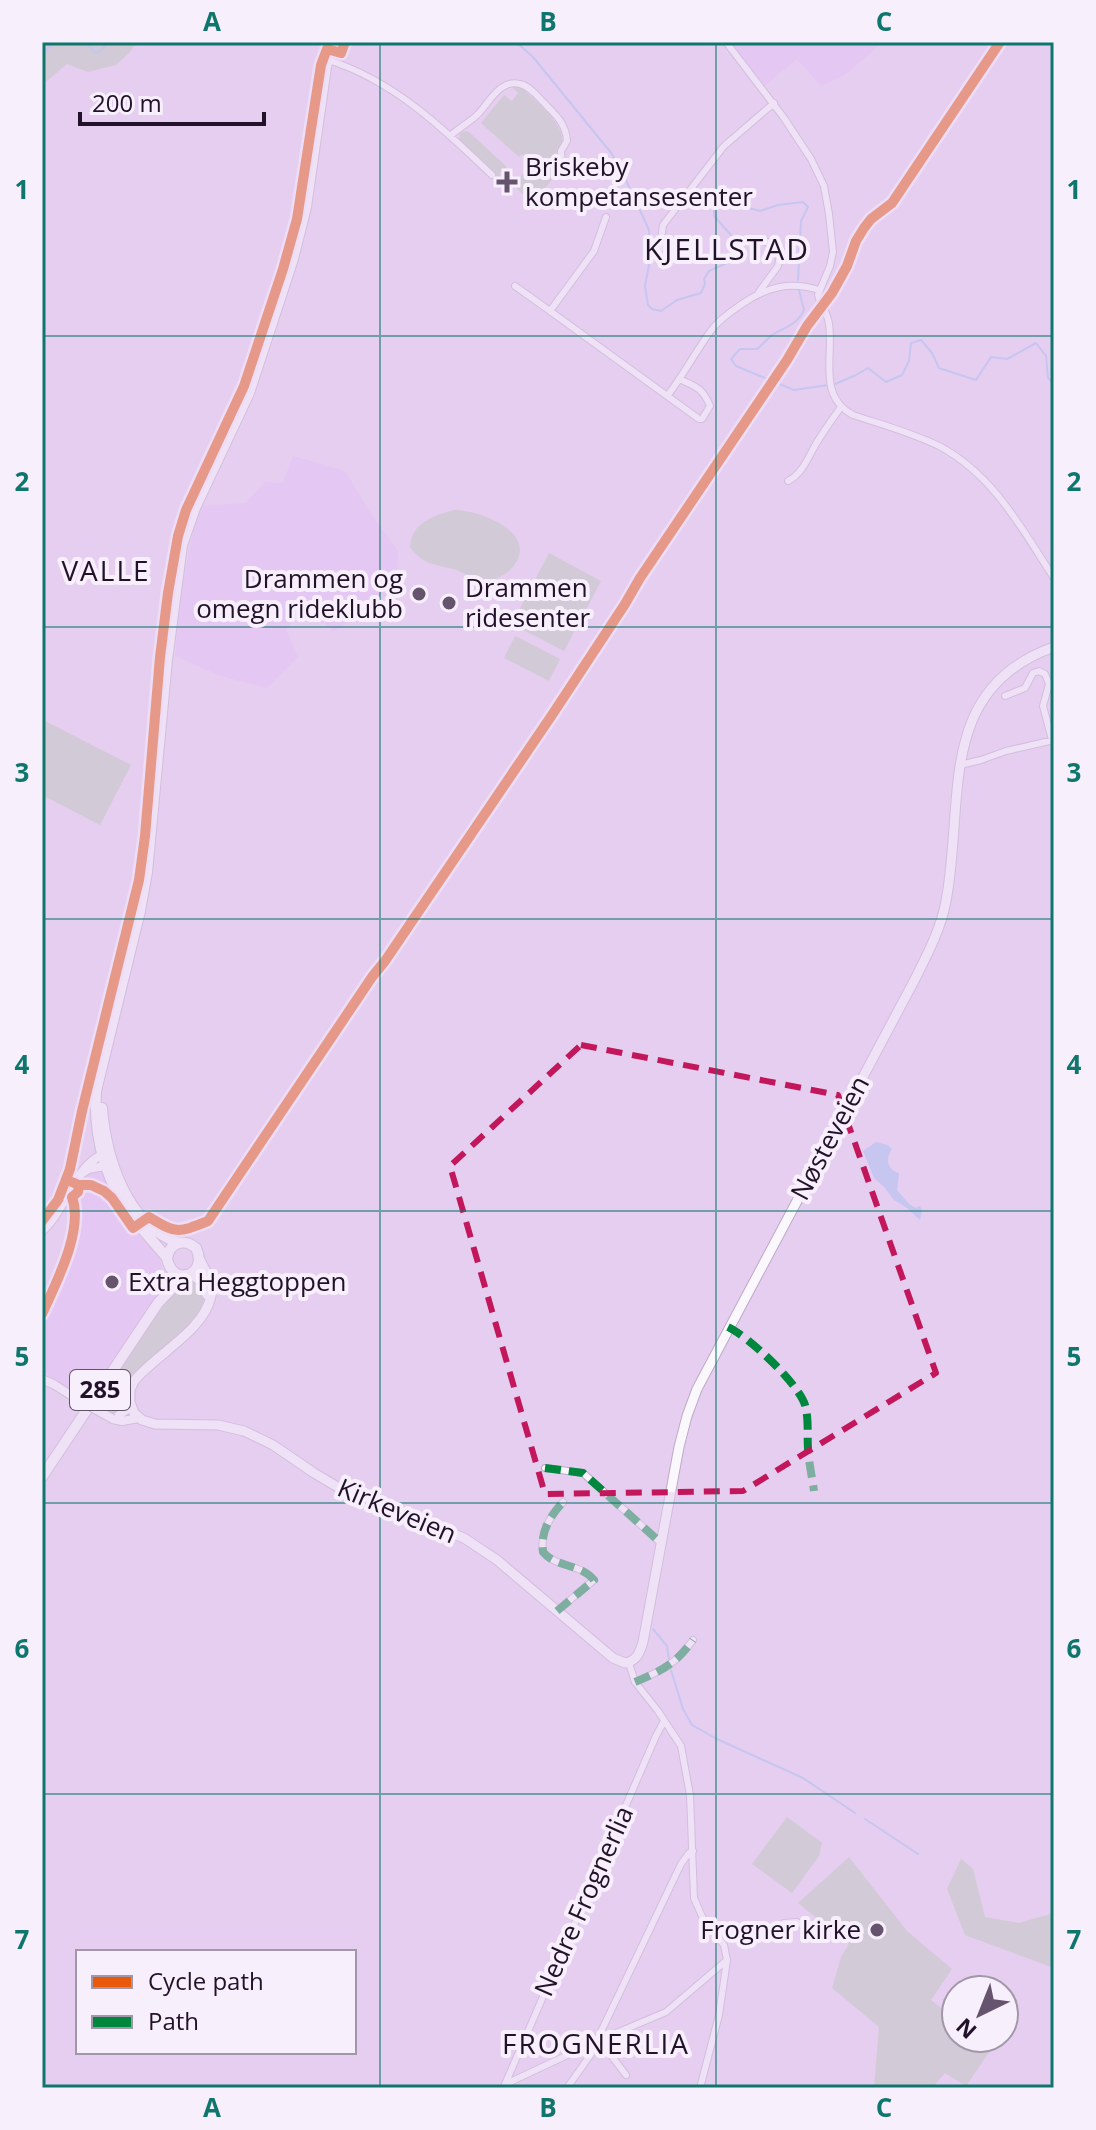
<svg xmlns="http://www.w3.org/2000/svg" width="1096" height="2130" font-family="'Open Sans',sans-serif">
	<rect width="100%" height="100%" fill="#e5cef0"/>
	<!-- built -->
	<path fill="#e3bef3" d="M 725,42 L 883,42 L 845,75 L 821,86 L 797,59 L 764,86 Z
		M 293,456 L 345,471 L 371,514 L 398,551 L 396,589 L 333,632 L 308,605 L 286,629 L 298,657 L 267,688 L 221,676 L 175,656 L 178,623 L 184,577 L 196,518 L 203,506 L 246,503 L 265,482 L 283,483 Z
		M 100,1171 L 157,1253 L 161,1263 L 162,1273 L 155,1298 L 85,1401 L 60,1385 L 42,1369 L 42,1322 L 57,1292 L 74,1242 L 79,1212 L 77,1190 L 80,1180 L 88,1173 Z"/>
	<!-- green -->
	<path fill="#bbc5b5" d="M 42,42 L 136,42 L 130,52 L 116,65 L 88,72 L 67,64 L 42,85 Z
		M 516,86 L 522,88 C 534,100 569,127 561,145 C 558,152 550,159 545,165 L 547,167 L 550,165 L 555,169 C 554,178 547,189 538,192 L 533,204 L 516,188 L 519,185 L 516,182 L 529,167 L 530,162 L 522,154 L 519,157 L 481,123 L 504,95 L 512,101 L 518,93 L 512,87 Z
		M 465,131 L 469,132 L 507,167 L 500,172 L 500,179 L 459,142 L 460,133 Z
		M 454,510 C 482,510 544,535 510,570 C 505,575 495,580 488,580 C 476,581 464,572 453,569 C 434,564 423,565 410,547 C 412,522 433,516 454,510 Z
		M 549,553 L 601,581 L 564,651 L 512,624 Z
		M 515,636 L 560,659 L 549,681 L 504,658 Z
		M 43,720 L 131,765 L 100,825 L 42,795 Z
		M 189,1282 L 195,1282 C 200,1287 204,1292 204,1299 C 202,1321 147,1361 129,1377 C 124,1389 124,1402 117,1412 L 110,1414 L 95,1407 L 167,1299 L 179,1287 Z
		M 787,1817 L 822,1843 L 819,1856 L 792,1893 L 752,1864 Z
		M 849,1857 L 907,1931 L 952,1969 L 931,2000 L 956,2020 L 956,2038 L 979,2038 L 992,2048 L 966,2086 L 945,2073 L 932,2088 L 874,2088 L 879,2027 L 832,1988 L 841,1957 L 849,1944 L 798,1903 Z
		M 961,1859 L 973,1869 L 985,1917 L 1019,1923 L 1054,1913 L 1054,1968 L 965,1935 L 947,1889 Z"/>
	<!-- water -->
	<path fill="#a2bcef" d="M 876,1142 L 888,1145 L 892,1149 C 885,1159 887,1169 899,1173 L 897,1190 L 909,1204 L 916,1208 L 920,1206 L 922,1210 L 920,1220 L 907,1208 L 894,1200 L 884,1187 L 874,1178 L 863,1151 Z"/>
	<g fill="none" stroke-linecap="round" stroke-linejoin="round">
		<!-- stream -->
		<path stroke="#a2bcef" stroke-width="2" d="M 86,42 L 93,51 L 98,53 L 109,42
			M 516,42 L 533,57 L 612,154 L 625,178 L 649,230 L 651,254 L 645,286 L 648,305 L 652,309 L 661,311 L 677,300 L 701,293 L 705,284 L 704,279 L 709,271 L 740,257 L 742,254 L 739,244 L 714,216 L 714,210 L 720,205 L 734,204 L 760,211 L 778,205 L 803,202 L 808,207 L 801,221 L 798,280
			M 42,54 L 54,42
			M 799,290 L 804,310 C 796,326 786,326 772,335 C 767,339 762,345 757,349 L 740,349 L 731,359 L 736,366 L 794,390 L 828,385
			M 835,384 L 856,375 L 868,368 L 886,382 L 902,375 L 909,361 L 911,343 L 921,340 L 932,353 L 939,368 L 976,380 L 991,357 L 1007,359 L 1036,343 L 1046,356 L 1048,378 L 1054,384
			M 653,1629 L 667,1646 L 669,1660
			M 671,1670 L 683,1709 L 692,1725 L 717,1739 L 803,1778 L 855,1813
			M 865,1819 L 918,1854"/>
		<!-- minor casing -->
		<g stroke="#bdabc6" stroke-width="8">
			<path id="minor" d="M 726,42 L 784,118 L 811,159 L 824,186 L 829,214 L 833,252 L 830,266 L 818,295 C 820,305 828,313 829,324 C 834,356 817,396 853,415 C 883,425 913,433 941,447 C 994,476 1022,529 1054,578
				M 328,60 C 393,80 444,129 492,175
				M 450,136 C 458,129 468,123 476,116 C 488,105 500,78 520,84 C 530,86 538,97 545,104 C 556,115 566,124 567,141 L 561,151 L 562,166
				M 606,217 L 594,251 L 550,311 L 699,419 L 702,419 L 710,406 C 703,388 695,386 679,379
				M 750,240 L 776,243 L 781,250 L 778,266 L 759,292
				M 659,255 L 663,225 L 724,146 L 774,103
				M 515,286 L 550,311
				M 668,395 C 684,374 697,349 713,328 C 721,318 732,311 742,304 C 767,287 789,281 819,290
				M 788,481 C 804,473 809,454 819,439 C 826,428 833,418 841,407
				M 1005,696 L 1025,688 L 1033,673 L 1039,671 L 1045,674 L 1049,684 L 1043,706 L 1052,740
				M 960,765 L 981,760 L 1006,751 L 1054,740
				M 42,1314 C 56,1283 84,1230 72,1197 L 69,1195
				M 545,1468 L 583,1473 L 661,1543
				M 557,1611 L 594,1580 C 580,1563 556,1568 543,1552 C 540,1532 550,1516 563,1502
				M 629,1663 L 635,1682 L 658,1711 L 681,1746 L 690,1795 L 694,1898 L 704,1921 L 724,1945 L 727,1960 L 719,2015 L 700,2088
				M 635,1682 C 661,1671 676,1664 693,1640
				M 784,1923 L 797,1922 L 809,1930
				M 626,2075 L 598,2038 L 681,1864 L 689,1853 L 693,1851
				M 506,2082 L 656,1736 L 664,1721
				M 503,2088 L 506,2082 L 510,2082 L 591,2044 L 598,2038 L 607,2037 L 666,2012 L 727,1960
				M 567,2088 L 601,2040"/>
		</g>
		<!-- tertiary casing -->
		<g stroke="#bdabc6" stroke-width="10">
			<path id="tertiary" d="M 42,1231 C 66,1210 75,1166 102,1155 L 110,1159 L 105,1166 L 88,1169 L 80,1175
				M 42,1379 L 55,1385 L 75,1398
				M 113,1419 L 122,1421 L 139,1418
				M 113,1419 L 131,1407"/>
		</g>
		<!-- secondary casing -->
		<g stroke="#bdabc6" stroke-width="11">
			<path id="secondary" d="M 200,1260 C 205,1270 214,1284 211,1296 C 204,1331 156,1354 134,1381 L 130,1390 L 130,1402 L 134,1413 L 142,1420 L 155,1424 L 218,1425 L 244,1431 L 273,1445 L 314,1473 L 346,1492 L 464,1538 L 497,1560 L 613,1658 L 625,1663 C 637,1661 640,1652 643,1642 L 679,1447 L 687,1416 L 697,1389 L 914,981 C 927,955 941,929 946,901 C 965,802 935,689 1054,647
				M 191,1274 L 203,1283 L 207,1295"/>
		</g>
		<!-- primary casing -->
		<g stroke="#bdabc6" stroke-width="12">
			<path id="primary" d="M 102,1108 C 106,1157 126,1225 179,1243
				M 167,1258 C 170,1242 184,1238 196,1248 C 209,1276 172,1288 167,1258 C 155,1243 142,1230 131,1215 C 104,1178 94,1135 96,1091 L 140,911 L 147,872 L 167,660 L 182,545 L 195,508 L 249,393 L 293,259 L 306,207 L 326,67 L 332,42
				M 42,1477 L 158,1303 L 185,1275"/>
		</g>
		<!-- minor -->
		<use href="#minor" stroke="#fbf8fd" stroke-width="6"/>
		<!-- tertiary -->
		<use href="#tertiary" stroke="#fbf8fd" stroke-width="8"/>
		<!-- secondary -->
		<use href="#secondary" stroke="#fbf8fd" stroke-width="9"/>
		<!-- primary -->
		<use href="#primary" stroke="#fbf8fd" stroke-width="10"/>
		<!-- tertiary-bridge casing -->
		<g stroke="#bdabc6" stroke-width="10" stroke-linecap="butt">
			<path id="tertiary-bridge" d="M 75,1398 L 113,1419"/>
		</g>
		<!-- tertiary-bridge -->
		<use href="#tertiary-bridge" stroke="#fbf8fd" stroke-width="8"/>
		<!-- quiet -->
		<path stroke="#00873e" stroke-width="8" stroke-dasharray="16 8" stroke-linecap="butt" d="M 728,1327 C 749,1337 798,1383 805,1405 C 809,1419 807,1434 808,1449 C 809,1463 812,1477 814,1491
			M 545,1468 L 583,1473 L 661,1543
			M 557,1611 L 594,1580 C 580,1563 556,1568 543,1552 C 540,1532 550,1516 563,1502
			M 635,1682 C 661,1671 676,1664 693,1640"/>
		<!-- cycleway casing -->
		<g stroke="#f8effc" stroke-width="15">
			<path id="cycleway" d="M 67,1180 L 79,1185 L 91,1185 L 104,1191 L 112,1198 L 133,1228 L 149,1217 C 176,1234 178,1233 208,1221 L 372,977 L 385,961 L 554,712 L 625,604 L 640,578 L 787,360 L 807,326 L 832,293 L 847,266 L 856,241 L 864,228 L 871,219 L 892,203 L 1000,42
				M 42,1221 L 58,1200 L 70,1169 L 82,1111 L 139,880 L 145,836 L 160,657 L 168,593 L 178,536 L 186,510 L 244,386 L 283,269 L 297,219 L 321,65 L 327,49 L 341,53 L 345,42
				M 42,1314 C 56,1283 84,1230 72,1197 L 78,1192 L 79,1185"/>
		</g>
		<!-- cycleway -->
		<use href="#cycleway" stroke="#e8590c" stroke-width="10"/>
	</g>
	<!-- marked area -->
	<path d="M0 0H1096V2130H0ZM 581,1045 L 838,1095 L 936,1373 L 743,1491 L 545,1494 L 450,1166 Z" fill="#e5cef0" fill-opacity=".55" fill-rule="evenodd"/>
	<path fill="none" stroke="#c2185b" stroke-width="6" stroke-dasharray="16 10" stroke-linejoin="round" d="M 581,1045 L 838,1095 L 936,1373 L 743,1491 L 545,1494 L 450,1166 Z"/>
	<!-- grid -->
	<path fill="none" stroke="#0f766e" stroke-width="2" stroke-opacity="0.55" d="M 380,42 L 380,2088M 716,42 L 716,2088M 42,336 L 1054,336M 42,627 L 1054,627M 42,919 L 1054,919M 42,1211 L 1054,1211M 42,1503 L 1054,1503M 42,1794 L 1054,1794"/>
	<!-- markers -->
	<g fill="#66546f" stroke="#f8effc" stroke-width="3">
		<path d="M503 170h8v8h8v8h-8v8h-8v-8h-8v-8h8z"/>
		<circle cx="419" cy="594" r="8"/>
		<circle cx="449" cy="603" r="8"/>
		<circle cx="112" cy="1282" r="8"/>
		<circle cx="877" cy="1930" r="8"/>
	</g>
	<g text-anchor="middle" stroke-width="8" stroke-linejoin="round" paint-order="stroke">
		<!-- shield labels -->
		<rect fill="#f8effc" stroke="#625468" stroke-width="2" x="70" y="1370" width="60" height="40" rx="6"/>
		<g font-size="24" font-weight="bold" fill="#221229">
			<text x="100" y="1398">285</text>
		</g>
		<!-- poi labels -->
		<g font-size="26" fill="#221229" stroke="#f8effc" text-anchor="start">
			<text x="525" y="176">Briskeby<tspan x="525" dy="30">kompetansesenter</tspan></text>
			<text x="403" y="588" text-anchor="end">Drammen og<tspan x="403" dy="30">omegn rideklubb</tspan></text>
			<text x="465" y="597">Drammen<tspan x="465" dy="30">ridesenter</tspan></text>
			<text x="128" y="1291">Extra Heggtoppen</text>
			<text x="861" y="1939" text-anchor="end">Frogner kirke</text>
		</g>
		<!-- street labels -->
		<g font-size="26" fill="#221229" stroke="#f8effc">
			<text transform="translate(830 1138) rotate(-62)" y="9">Nøsteveien</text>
			<text transform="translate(397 1511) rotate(23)" y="9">Kirkeveien</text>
			<text transform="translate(584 1901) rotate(-66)" y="9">Nedre Frognerlia</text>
		</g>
		<!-- neighbourhood labels -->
		<g font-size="28" letter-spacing="2" fill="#221229" stroke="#f8effc">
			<text x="106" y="581">VALLE</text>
			<text x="596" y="2054">FROGNERLIA</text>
		</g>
		<!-- quarter labels -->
		<g font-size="30" letter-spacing="2" fill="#221229" stroke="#f8effc">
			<text x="727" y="260">KJELLSTAD</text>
		</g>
	</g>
	<!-- border -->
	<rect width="1096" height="2130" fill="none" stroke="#f8effc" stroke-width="88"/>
	<!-- legend -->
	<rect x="76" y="1950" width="280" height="104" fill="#f8effc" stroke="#a297a8" stroke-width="2"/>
	<rect x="92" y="1976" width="40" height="12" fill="#e8590c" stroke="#a297a8" stroke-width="2"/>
	<text x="148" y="1990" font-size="24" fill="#221229">Cycle path</text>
	<rect x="92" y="2016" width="40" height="12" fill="#00873e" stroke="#a297a8" stroke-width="2"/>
	<text x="148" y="2030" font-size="24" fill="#221229">Path</text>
	<!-- north arrow -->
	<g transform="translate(980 2014) rotate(223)"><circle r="38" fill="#f8effc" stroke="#a297a8" stroke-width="2"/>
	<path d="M0-6L14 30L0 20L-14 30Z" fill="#66546f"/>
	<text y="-12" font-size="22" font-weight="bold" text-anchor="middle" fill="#221229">N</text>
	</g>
	<!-- scale -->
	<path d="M80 112v12h184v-12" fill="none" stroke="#221229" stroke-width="4"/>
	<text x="92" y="112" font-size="24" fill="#221229" stroke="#f8effc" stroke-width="6" paint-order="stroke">200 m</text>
	<rect x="44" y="44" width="1008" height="2042" fill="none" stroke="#0f766e" stroke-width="3"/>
	<g font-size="26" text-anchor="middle" font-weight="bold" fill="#0f766e">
		<text x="212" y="31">A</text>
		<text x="548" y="31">B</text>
		<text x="884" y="31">C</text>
		<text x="22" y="199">1</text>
		<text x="1074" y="199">1</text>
		<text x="22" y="491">2</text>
		<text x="1074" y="491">2</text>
		<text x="22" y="782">3</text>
		<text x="1074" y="782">3</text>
		<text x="22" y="1074">4</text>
		<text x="1074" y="1074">4</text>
		<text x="22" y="1366">5</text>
		<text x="1074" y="1366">5</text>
		<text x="22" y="1658">6</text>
		<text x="1074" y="1658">6</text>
		<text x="22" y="1949">7</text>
		<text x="1074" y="1949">7</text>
		<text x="212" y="2117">A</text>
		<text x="548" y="2117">B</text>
		<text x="884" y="2117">C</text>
	</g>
</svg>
